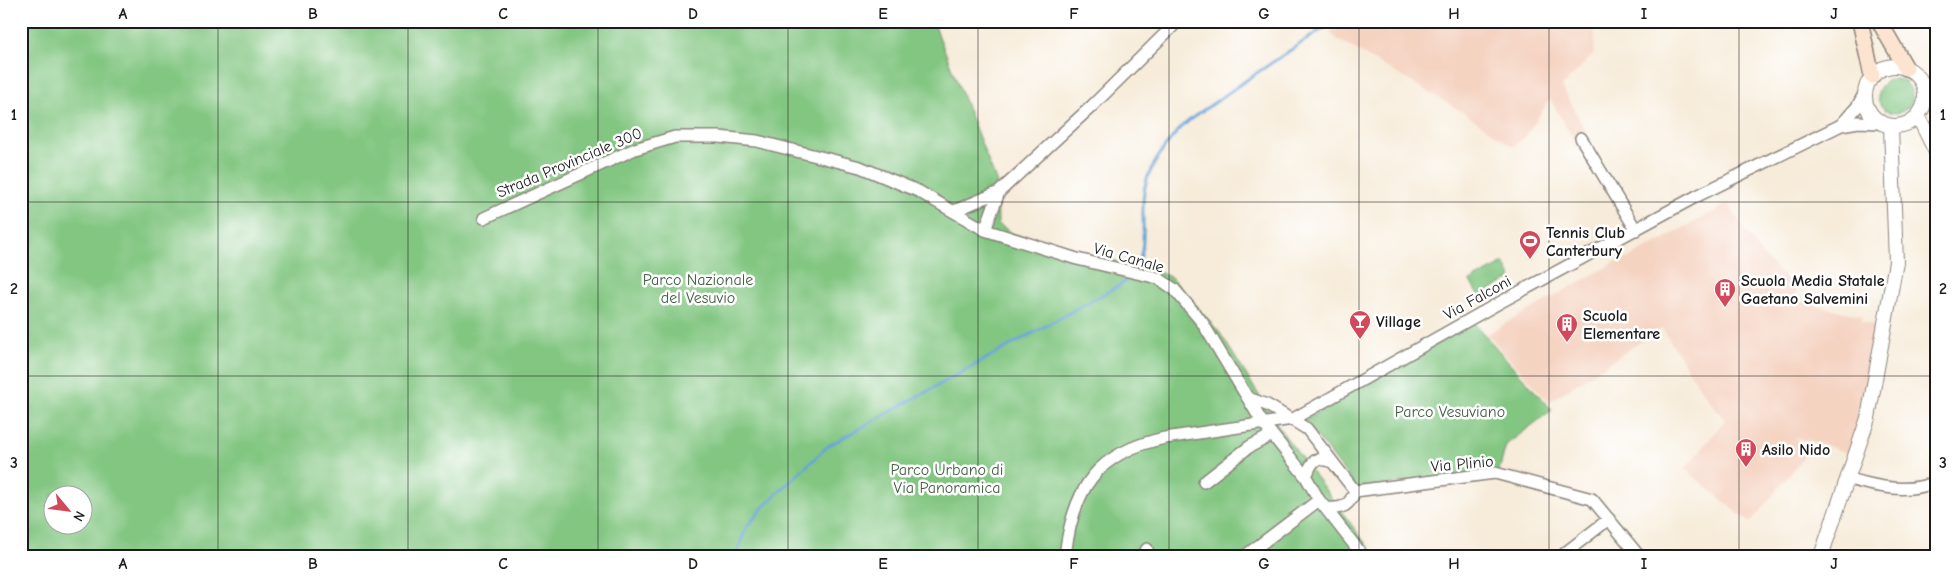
<svg xmlns="http://www.w3.org/2000/svg" width="1957" height="577" font-family="'Comic Neue',sans-serif">
	<rect width="100%" height="100%" fill="#fff"/>
	<filter id="ink" filterUnits="userSpaceOnUse"><feTurbulence type="fractalNoise" baseFrequency=".02" numOctaves="2"/><feDisplacementMap in="SourceGraphic" scale="10" xChannelSelector="R" yChannelSelector="G"/><feConvolveMatrix kernelMatrix="1 2 1 2 8 2 1 2 1" color-interpolation-filters="sRGB"/></filter>
	<filter id="wash" filterUnits="userSpaceOnUse"><feTurbulence type="fractalNoise" baseFrequency=".0096" numOctaves="4" result="noise"/><feDisplacementMap in="SourceGraphic" scale="20" xChannelSelector="R" yChannelSelector="G"/><feGaussianBlur stdDeviation="1.12" result="paint"/><feColorMatrix in="noise" values="0 0 0 0 0 0 0 0 0 0 0 0 0 0 0 0 0 1.4 0 .05"/><feComposite in="paint" operator="in"/></filter>
	<g filter="url(#wash)">
		<rect width="100%" height="100%" fill="#f7ecda"/>
		<!-- built -->
		<path fill="#f5d3c1" d="M 1347,21 L 1590,21 L 1595,35 L 1594,54 L 1562,86 L 1586,132 L 1574,140 L 1550,99 L 1526,136 L 1513,147 L 1465,113 L 1337,39 L 1330,33 Z
			M 1728,204 L 1762,255 L 1797,290 L 1794,300 L 1862,316 L 1860,321 L 1879,327 L 1852,455 L 1825,445 L 1796,438 L 1807,453 L 1750,523 L 1685,469 L 1725,420 L 1700,388 L 1662,328 L 1549,402 L 1487,334 L 1617,261 L 1619,263 Z"/>
		<!-- green -->
		<path fill="#82c681" stroke="#4f714e" fill-rule="evenodd" d="M 21,21 L 933,21 L 997,183 L 998,224 L 1014,234 L 1079,253 L 1155,270 L 1172,278 L 1220,333 L 1282,432 L 1375,556 L 21,556 ZM 52,494 L 82,494 L 82,524 L 52,524 Z
			M1878 96a17 17 0 1 1 34 0a17 17 0 1 1-34 0Z
			M 1504,263 L 1512,278 L 1479,297 L 1470,281 Z
			M 1473,322 L 1552,410 L 1506,445 L 1499,471 L 1357,488 L 1304,420 Z"/>
		<g fill="none" stroke-linecap="round" stroke-linejoin="round">
			<!-- stream -->
			<path stroke="#67a2d7" stroke-width="3" d="M 1135,271 C 1152,240 1135,205 1149,174 C 1157,157 1168,141 1181,128 C 1192,116 1208,108 1221,98 C 1258,71 1296,47 1334,21
				M 736,556 L 746,528 L 764,506 L 828,446 L 1120,285 L 1132,276"/>
		</g>
	</g>
	<g filter="url(#ink)">
		<g fill="none" stroke-linecap="round" stroke-linejoin="round">
			<!-- minor casing -->
			<g stroke="#8a847b" stroke-width="14">
				<path id="minor" d="M 1841,125 L 1857,107 L 1864,94
					M 1581,138 L 1636,230
					M 954,211 L 999,192 L 1092,106 L 1178,21
					M 484,218 L 635,149 L 675,137 L 719,137 L 757,141 L 860,167 L 918,191 L 985,230 L 1077,259 L 1158,278 L 1174,289 L 1202,322 L 1262,422 L 1306,477 L 1319,500 L 1363,556
					M 985,230 L 999,192
					M 1248,398 L 1267,405 L 1307,429 L 1355,491
					M 1306,477 C 1312,460 1315,456 1332,462
					M 1849,479 C 1878,487 1907,494 1936,482
					M 1204,482 L 1249,447 L 1272,435
					M 1355,491 L 1495,473 L 1592,499 L 1639,556
					M 1327,508 C 1343,509 1349,506 1355,491
					M 1565,553 L 1609,519
					M 1065,556 C 1073,488 1097,452 1165,438 L 1293,419 L 1499,303 L 1697,196 L 1841,125 L 1858,122 L 1880,123
					M 1143,556 L 1147,549
					M 1245,556 L 1319,500"/>
			</g>
			<!-- tertiary casing -->
			<g stroke="#8a847b" stroke-width="16">
				<path id="tertiary" d="M1865 96a30 30 0 1 1 60 0a30 30 0 1 1-60 0Z
					M 1918,116 L 1936,152
					M 1821,556 L 1868,418 L 1896,262 L 1891,127"/>
			</g>
			<!-- secondary casing -->
			<g stroke="#8a847b" stroke-width="18">
				<path id="secondary" d="M 1860,21 L 1872,76
					M 1879,21 L 1906,68"/>
			</g>
			<!-- minor -->
			<use href="#minor" stroke="#fff" stroke-width="11"/>
			<!-- tertiary -->
			<use href="#tertiary" stroke="#fff" stroke-width="14"/>
			<!-- secondary -->
			<use href="#secondary" stroke="#fde4d0" stroke-width="15"/>
		</g>
	</g>
	<!-- grid -->
	<path fill="none" stroke="#1c1c1c" stroke-width="1" stroke-opacity="0.55" d="M 218,21 L 218,556M 408,21 L 408,556M 598,21 L 598,556M 788,21 L 788,556M 978,21 L 978,556M 1169,21 L 1169,556M 1359,21 L 1359,556M 1549,21 L 1549,556M 1739,21 L 1739,556M 21,202 L 1936,202M 21,376 L 1936,376"/>
	<!-- icons -->
	<defs>
		<g id="stadium-pin" transform="scale(1.125)"><path d="M0 17L-7.5 6A9.5 9.5 0 1 1 7.5 6Z" fill="#d1495b" stroke="#fff"/><path d="M0-5a6.5 5 0 1 0 0 10a6.5 5 0 1 0 0-10ZM-3.5-1.8h7v3.6h-7Z" fill="#fff"/></g>
		<g id="building-pin" transform="scale(1.125)"><path d="M0 17L-7.5 6A9.5 9.5 0 1 1 7.5 6Z" fill="#d1495b" stroke="#fff"/><path d="M-4-6H4V6H1V3H-1V6H-4ZM-2.5-4.3h1.7v1.8h-1.7ZM.8-4.3h1.7v1.8H.8ZM-2.5-1h1.7V.8h-1.7ZM.8-1h1.7V.8H.8Z" fill="#fff"/></g>
		<g id="bar-pin" transform="scale(1.125)"><path d="M0 17L-7.5 6A9.5 9.5 0 1 1 7.5 6Z" fill="#d1495b" stroke="#fff"/><path d="M-6-5H6L.8 .8V4.5H3.5V6h-7V4.5H-.8V.8Z" fill="#fff"/></g>
	</defs>
	<g fill-rule="evenodd">
		<use href="#stadium-pin" x="1530" y="241"/>
		<use href="#building-pin" x="1725" y="289"/>
		<use href="#bar-pin" x="1360" y="321"/>
		<use href="#building-pin" x="1567" y="324"/>
		<use href="#building-pin" x="1746" y="449"/>
	</g>
	<g text-anchor="middle" stroke-width="5" stroke-linejoin="round" paint-order="stroke">
		<!-- street labels -->
		<g font-size="16" fill="#1c1c1c" stroke="#fff">
			<text transform="translate(569 162) rotate(-23)" y="6">Strada Provinciale 300</text>
			<text transform="translate(1129 257) rotate(16)" y="6">Via Canale</text>
			<text transform="translate(1477 297) rotate(-29)" y="6">Via Falconi</text>
			<text transform="translate(1462 463) rotate(-5)" y="6">Via Plinio</text>
		</g>
		<!-- poi labels -->
		<g font-size="16" font-weight="bold" fill="#1c1c1c" stroke="#fff" text-anchor="start">
			<text x="1546" y="238">Tennis Club<tspan x="1546" dy="18">Canterbury</tspan></text>
			<text x="1741" y="286">Scuola Media Statale<tspan x="1741" dy="18">Gaetano Salvemini</tspan></text>
			<text x="1583" y="321">Scuola<tspan x="1583" dy="18">Elementare</tspan></text>
			<text x="1376" y="327">Village</text>
			<text x="1762" y="455">Asilo Nido</text>
		</g>
		<!-- park labels -->
		<g font-size="16" fill="#456044" stroke="#fff">
			<text x="698" y="285">Parco Nazionale<tspan x="698" dy="18">del Vesuvio</tspan></text>
			<text x="1450" y="417">Parco Vesuviano</text>
			<text x="947" y="475">Parco Urbano di<tspan x="947" dy="18">Via Panoramica</tspan></text>
		</g>
	</g>
	<!-- margin -->
	<rect width="1957" height="577" fill="none" stroke="#fff" stroke-width="55"/>
	<!-- north arrow -->
	<g transform="translate(68 510) rotate(119)"><circle r="24" fill="#ffffff" stroke="#a4a4a4"/>
	<path d="M0-4L9 19L0 12L-9 19Z" fill="#d1495b"/>
	<text y="-8" font-size="14" font-weight="bold" text-anchor="middle" fill="#1c1c1c">N</text>
	</g>
	<rect x="28" y="28" width="1902" height="522" fill="none" stroke="#1c1c1c" stroke-width="2"/>
	<g font-size="16" text-anchor="middle" font-weight="bold" fill="#1c1c1c">
		<text x="123" y="19">A</text>
		<text x="313" y="19">B</text>
		<text x="503" y="19">C</text>
		<text x="693" y="19">D</text>
		<text x="883" y="19">E</text>
		<text x="1074" y="19">F</text>
		<text x="1264" y="19">G</text>
		<text x="1454" y="19">H</text>
		<text x="1644" y="19">I</text>
		<text x="1834" y="19">J</text>
		<text x="14" y="120">1</text>
		<text x="1943" y="120">1</text>
		<text x="14" y="294">2</text>
		<text x="1943" y="294">2</text>
		<text x="14" y="468">3</text>
		<text x="1943" y="468">3</text>
		<text x="123" y="569">A</text>
		<text x="313" y="569">B</text>
		<text x="503" y="569">C</text>
		<text x="693" y="569">D</text>
		<text x="883" y="569">E</text>
		<text x="1074" y="569">F</text>
		<text x="1264" y="569">G</text>
		<text x="1454" y="569">H</text>
		<text x="1644" y="569">I</text>
		<text x="1834" y="569">J</text>
	</g>
</svg>
